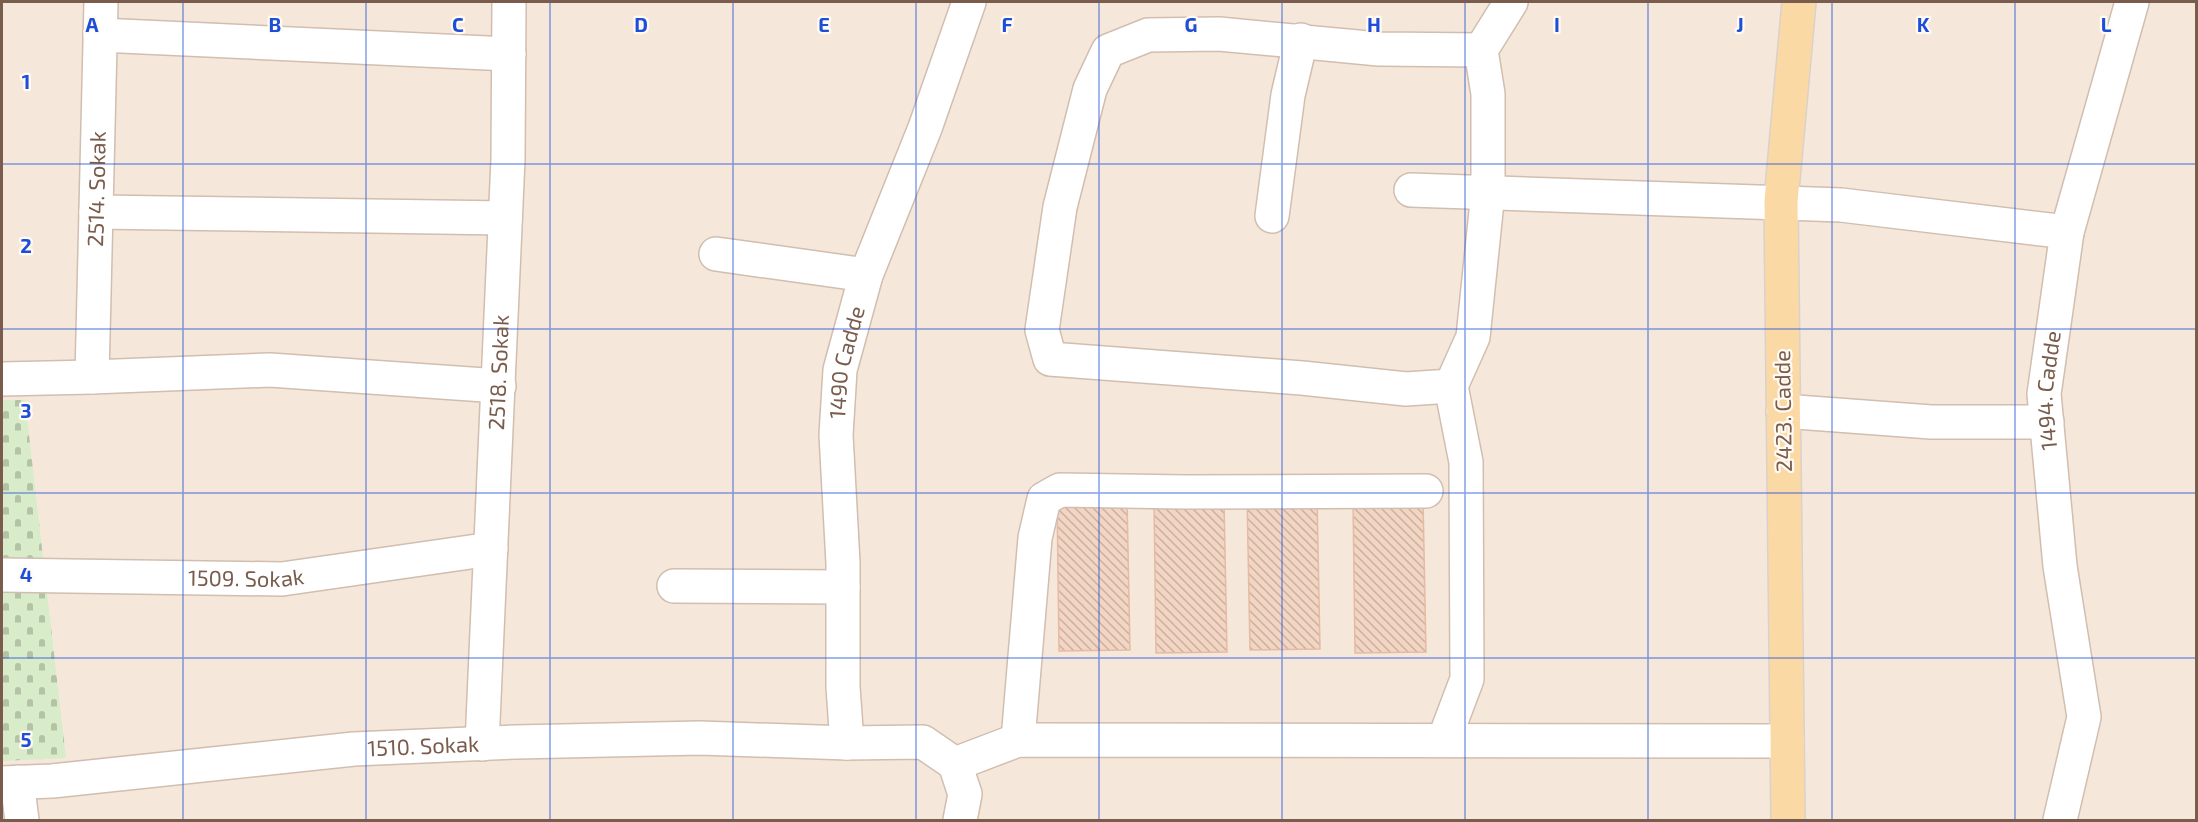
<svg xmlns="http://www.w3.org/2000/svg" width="2198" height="822" font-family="'Exo 2',sans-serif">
	<defs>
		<pattern id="cemetery-stones" width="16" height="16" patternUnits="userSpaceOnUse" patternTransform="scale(1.5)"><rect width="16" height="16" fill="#d8ecc9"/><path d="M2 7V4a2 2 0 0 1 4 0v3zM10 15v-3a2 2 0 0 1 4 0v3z" fill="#b4c2a5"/></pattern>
		<pattern id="building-back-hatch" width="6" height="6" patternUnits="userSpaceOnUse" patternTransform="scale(1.5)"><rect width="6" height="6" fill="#f3d5c3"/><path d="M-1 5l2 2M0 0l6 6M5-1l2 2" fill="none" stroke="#cab0a1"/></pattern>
	</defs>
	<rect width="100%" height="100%" fill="#fdf6ec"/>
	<!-- residential -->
	<path fill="#f5e8da" d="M 2,2 L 2196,2 L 2196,820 L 2,820 Z"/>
	<!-- cemetery -->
	<path fill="url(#cemetery-stones)" d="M 2,400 L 25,400 L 66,758 L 2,761 Z"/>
	<!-- building -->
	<path fill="url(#building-back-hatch)" stroke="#e6bba3" stroke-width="1.5" d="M 1317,496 L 1320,649 L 1250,650 L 1247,497 Z
		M 1127,497 L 1130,650 L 1059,651 L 1057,498 Z
		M 1423,498 L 1426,652 L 1355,653 L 1353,500 Z
		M 1224,499 L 1227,652 L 1156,653 L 1154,500 Z"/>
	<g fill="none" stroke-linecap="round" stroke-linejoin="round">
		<!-- minor casing -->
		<g stroke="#d1beb0" stroke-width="36">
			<g id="minor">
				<path d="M 100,35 L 509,54"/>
				<path d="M 1481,50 L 1488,94 L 1488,192 L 1473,337 L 1451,386 L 1406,389 L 1302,378 L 1050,359 L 1042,330 L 1060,207 L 1090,89 L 1108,51 L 1148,35 L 1219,34 L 1379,49 L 1481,50 L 1511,2"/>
				<path d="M 1411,190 L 1841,205 L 2067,232"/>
				<path d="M 96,212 L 505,218"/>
				<path d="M 1272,216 L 1288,95 L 1301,40"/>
				<path d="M 716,254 L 866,275"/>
				<path id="s1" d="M 92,377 L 101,2"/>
				<path d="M 2,379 L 92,377 L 270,370 L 499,386"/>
				<path d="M 1783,411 L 1931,422 L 2047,422"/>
				<path id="s2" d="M 2,575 L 282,579 L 491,549"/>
				<path d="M 674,586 L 843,587"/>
				<path d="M 1018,740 L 1035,538 L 1044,499 L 1060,490 L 1185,492 L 1426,491"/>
				<path d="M 1444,740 L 1467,679 L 1466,462 L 1451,386"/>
				<path id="s3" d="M 847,743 L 843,687 L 843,563 L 836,435 L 840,370 L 866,275 L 925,128 L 969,2"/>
				<path id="s4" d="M 482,744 L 508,159 L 509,2"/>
				<path d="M 955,764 L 1018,740 L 1787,741"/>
				<path d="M 17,782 L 22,820"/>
				<path id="s5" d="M 2,783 L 52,781 L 354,749 L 516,742 L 700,738 L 847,743 L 923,742 L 955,764 L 965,794 L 960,820"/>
				<path id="s6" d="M 2060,820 L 2084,717 L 2060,566 L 2044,394 L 2067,232 L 2132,2"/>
			</g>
		</g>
		<!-- major casing -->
		<g stroke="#dad1cd" stroke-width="36">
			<path id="major" d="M 1788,820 L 1781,201 L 1799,2"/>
		</g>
		<!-- minor -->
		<use href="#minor" stroke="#fff" stroke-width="33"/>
		<!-- major -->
		<use href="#major" stroke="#fbd9a5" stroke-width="33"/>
	</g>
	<!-- grid -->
	<path fill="none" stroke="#1d4ed8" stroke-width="1.5" stroke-opacity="0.55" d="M 183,2 L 183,820M 366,2 L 366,820M 550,2 L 550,820M 733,2 L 733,820M 916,2 L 916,820M 1099,2 L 1099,820M 1282,2 L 1282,820M 1465,2 L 1465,820M 1648,2 L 1648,820M 1832,2 L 1832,820M 2015,2 L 2015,820M 2,164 L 2196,164M 2,329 L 2196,329M 2,493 L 2196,493M 2,658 L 2196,658"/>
	<g text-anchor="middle" stroke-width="4.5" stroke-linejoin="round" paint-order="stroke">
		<!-- street labels -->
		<g font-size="22" fill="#7a5c4d" stroke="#fffaf3">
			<text dy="8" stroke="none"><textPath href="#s1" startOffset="188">2514. Sokak</textPath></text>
			<text dy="8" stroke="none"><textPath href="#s3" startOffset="382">1490 Cadde</textPath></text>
			<text dy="8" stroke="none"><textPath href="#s4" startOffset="372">2518. Sokak</textPath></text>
			<text dy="8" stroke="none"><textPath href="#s6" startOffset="435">1494. Cadde</textPath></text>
			<text transform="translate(1783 411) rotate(-91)" y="8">2423. Cadde</text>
			<text dy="8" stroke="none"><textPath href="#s2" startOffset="244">1509. Sokak</textPath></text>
			<text dy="8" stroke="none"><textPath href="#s5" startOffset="423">1510. Sokak</textPath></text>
		</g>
	</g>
	<g font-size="20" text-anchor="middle" font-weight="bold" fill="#1d4ed8" stroke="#fffaf3" stroke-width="4.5" stroke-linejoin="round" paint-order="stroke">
		<text x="92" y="32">A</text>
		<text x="275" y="32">B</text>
		<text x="458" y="32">C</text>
		<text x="641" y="32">D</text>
		<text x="824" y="32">E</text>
		<text x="1007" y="32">F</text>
		<text x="1191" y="32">G</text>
		<text x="1374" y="32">H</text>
		<text x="1557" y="32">I</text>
		<text x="1740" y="32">J</text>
		<text x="1923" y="32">K</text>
		<text x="2106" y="32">L</text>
		<text x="26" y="89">1</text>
		<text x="26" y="253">2</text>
		<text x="26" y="418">3</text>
		<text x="26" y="582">4</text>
		<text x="26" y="747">5</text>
	</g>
	<!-- border -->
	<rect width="2198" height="822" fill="none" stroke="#7a5c4d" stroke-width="6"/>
</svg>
